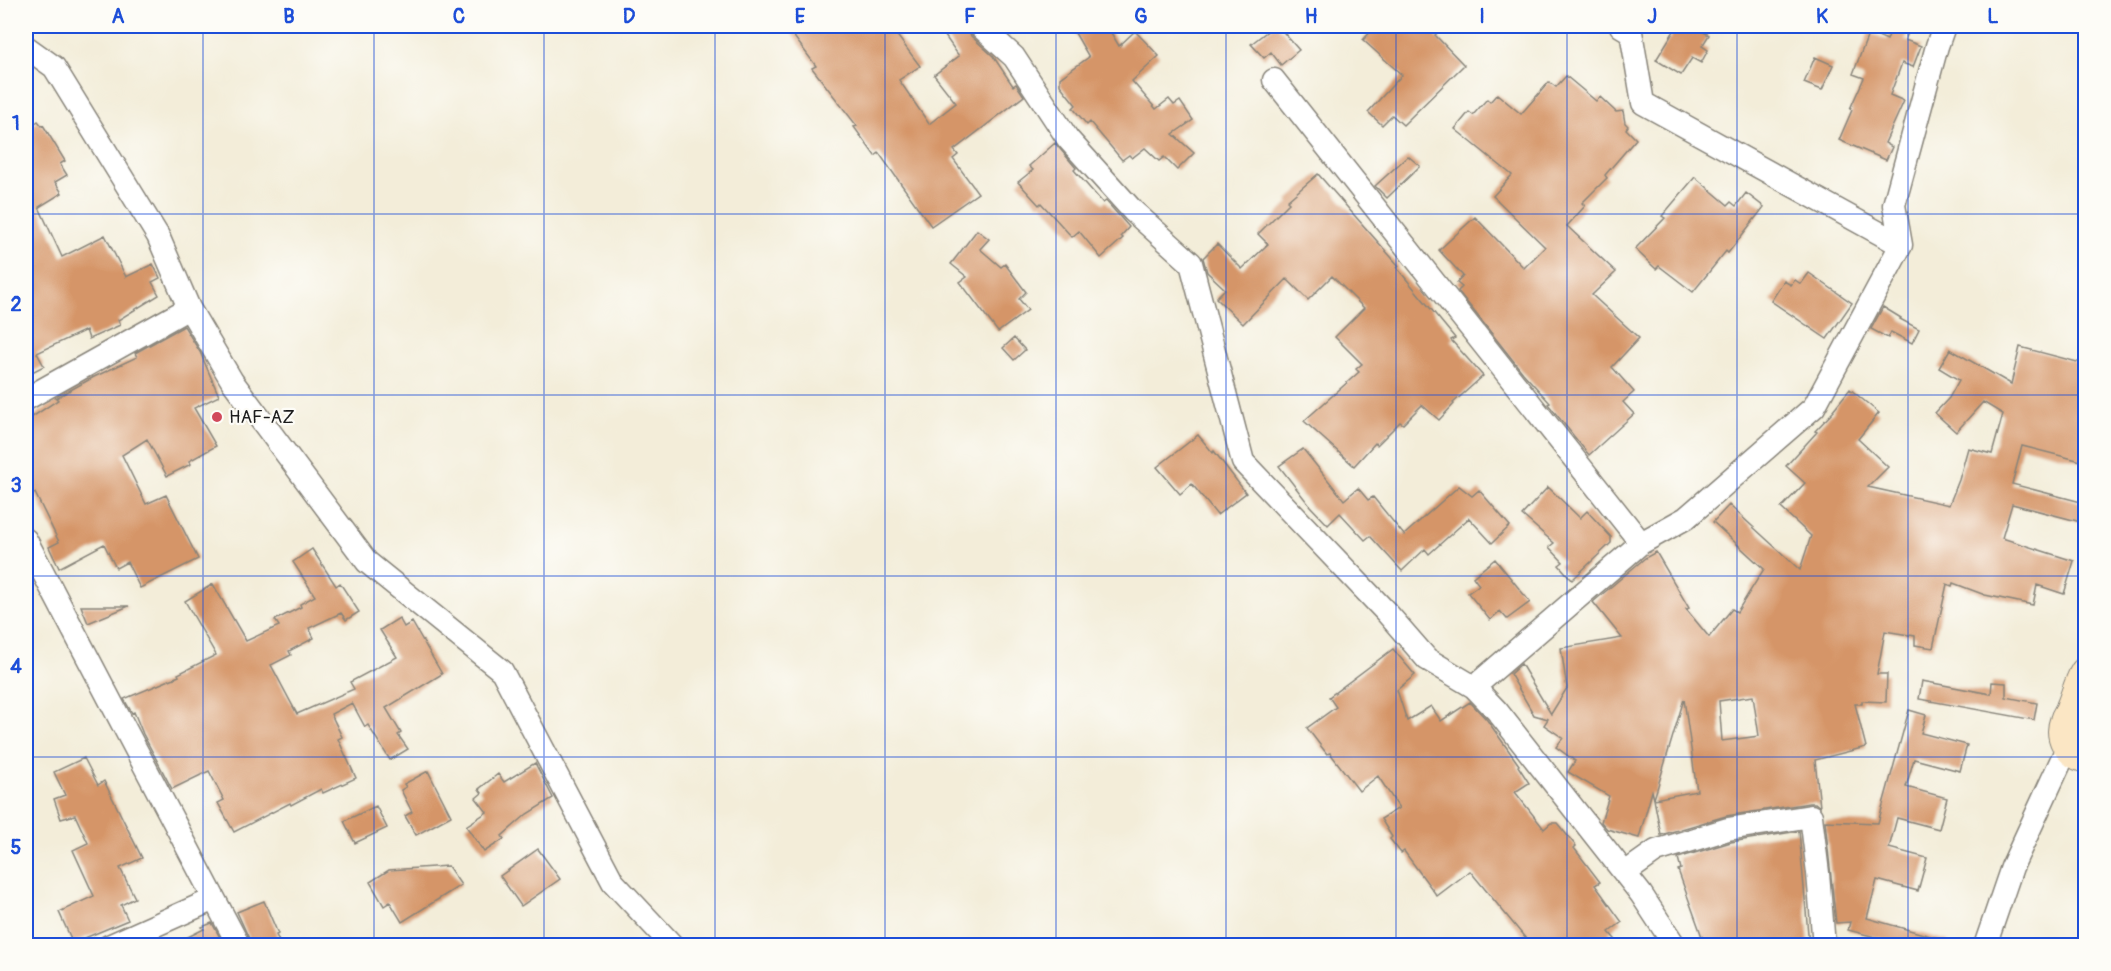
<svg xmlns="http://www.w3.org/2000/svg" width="2111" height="971" font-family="Pangolin,sans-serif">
	<rect width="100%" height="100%" fill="#fdfcf7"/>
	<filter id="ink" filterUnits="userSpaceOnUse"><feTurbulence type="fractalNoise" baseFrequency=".0167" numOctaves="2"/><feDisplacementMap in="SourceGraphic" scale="12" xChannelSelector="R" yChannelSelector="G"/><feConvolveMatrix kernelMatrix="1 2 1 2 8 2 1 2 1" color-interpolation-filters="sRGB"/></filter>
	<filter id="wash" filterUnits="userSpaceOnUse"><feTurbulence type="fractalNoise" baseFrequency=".008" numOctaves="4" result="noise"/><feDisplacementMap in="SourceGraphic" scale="24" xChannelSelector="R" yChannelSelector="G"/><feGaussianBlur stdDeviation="1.35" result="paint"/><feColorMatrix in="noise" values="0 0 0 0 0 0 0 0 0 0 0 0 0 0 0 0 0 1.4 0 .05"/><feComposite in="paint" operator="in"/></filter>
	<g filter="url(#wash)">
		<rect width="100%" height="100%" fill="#f3edd9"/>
		<g id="blocks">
			<!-- building -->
			<path fill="#d59568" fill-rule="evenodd" d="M 786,26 L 890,26 L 920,66 L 899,80 L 929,124 L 956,103 L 934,75 L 959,56 L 938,26 L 967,26 L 971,36 L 993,56 L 1013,86 L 1016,84 L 1024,96 L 954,150 L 958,155 L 953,159 L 978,193 L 931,226 L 879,153 L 875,156 L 854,127 L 857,126 L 812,68 L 816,66 Z
				M 1071,26 L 1107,26 L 1119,46 L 1135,31 L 1159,56 L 1132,81 L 1156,109 L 1169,99 L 1174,105 L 1180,101 L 1193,120 L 1173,134 L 1194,153 L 1177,170 L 1164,157 L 1159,161 L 1145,148 L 1132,158 L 1129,155 L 1122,160 L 1090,122 L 1087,125 L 1073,108 L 1076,105 L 1060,85 L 1060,78 L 1089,57 Z
				M 1274,26 L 1278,26 L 1299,50 L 1281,65 L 1271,52 L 1264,58 L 1251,44 Z
				M 1376,26 L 1444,26 L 1435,35 L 1464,65 L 1403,125 L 1392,115 L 1382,125 L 1368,112 L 1402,75 L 1363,40 Z
				M 1677,26 L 1693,26 L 1709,35 L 1702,46 L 1708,50 L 1701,63 L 1692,58 L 1681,75 L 1656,60 Z
				M 1892,26 L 1909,31 L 1905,40 L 1921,46 L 1913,67 L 1902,63 L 1890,95 L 1904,101 L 1885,143 L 1892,147 L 1886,160 L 1839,140 L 1852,110 L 1850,109 L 1864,78 L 1853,74 L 1869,32 L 1887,40 Z
				M 1815,57 L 1833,65 L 1822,90 L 1804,83 Z
				M 1566,76 L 1596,101 L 1600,97 L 1616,112 L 1623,111 L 1625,123 L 1628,126 L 1626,129 L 1636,139 L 1605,175 L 1607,178 L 1582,203 L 1585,206 L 1567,226 L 1616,272 L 1592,295 L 1639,338 L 1612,367 L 1634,392 L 1623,402 L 1634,414 L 1589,455 L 1548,404 L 1550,403 L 1523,373 L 1458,291 L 1462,287 L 1457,283 L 1463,276 L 1439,250 L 1475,217 L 1524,268 L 1545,247 L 1493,196 L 1512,175 L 1455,129 L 1469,112 L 1473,115 L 1487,99 L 1490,102 L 1497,94 L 1521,114 L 1549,82 L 1556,87 Z
				M 38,121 L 42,126 L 43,125 L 65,161 L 60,164 L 67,175 L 55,182 L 62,193 L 39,207 L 62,257 L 105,235 L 126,277 L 153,264 L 160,278 L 152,282 L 159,295 L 118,320 L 120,325 L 89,339 L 86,330 L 37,353 L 44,366 L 26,375 L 26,327 L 31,327 L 26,314 L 26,130 Z
				M 1055,143 L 1076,168 L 1074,170 L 1103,203 L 1106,201 L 1129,227 L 1121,236 L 1123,238 L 1101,258 L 1079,231 L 1072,237 L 1041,203 L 1039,205 L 1018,182 L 1033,170 L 1029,166 Z
				M 1408,156 L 1420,166 L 1387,198 L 1375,186 Z
				M 1318,174 L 1399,266 L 1397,268 L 1455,338 L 1451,340 L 1483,376 L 1453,403 L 1454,404 L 1439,420 L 1422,405 L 1403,424 L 1400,422 L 1377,445 L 1375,443 L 1354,466 L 1304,421 L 1359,372 L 1356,369 L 1362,364 L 1335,337 L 1364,308 L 1332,276 L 1308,300 L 1287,279 L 1243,324 L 1216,298 L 1225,289 L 1207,272 L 1203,258 L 1217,244 L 1242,269 L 1268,244 L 1258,234 L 1289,203 L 1287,201 Z
				M 1695,177 L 1728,205 L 1731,202 L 1736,206 L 1746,193 L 1764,207 L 1728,253 L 1726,251 L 1693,292 L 1659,266 L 1656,269 L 1635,249 L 1665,218 L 1662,216 Z
				M 977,230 L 989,239 L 980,249 L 1001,267 L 1005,264 L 1026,292 L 1019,299 L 1028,310 L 998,332 L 960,282 L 967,277 L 951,264 Z
				M 1809,273 L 1852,303 L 1827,339 L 1771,301 L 1784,281 L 1791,285 L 1795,280 L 1801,284 Z
				M 1883,307 L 1901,318 L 1900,319 L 1919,329 L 1912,343 L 1891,332 L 1888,338 L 1871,329 Z
				M 184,326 L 200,352 L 219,396 L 194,408 L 216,446 L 189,461 L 191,464 L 167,476 L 147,439 L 122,455 L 146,504 L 166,495 L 198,559 L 140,588 L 127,562 L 116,568 L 104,544 L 59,568 L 49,547 L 59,542 L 35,493 L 26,499 L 26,421 L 58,400 L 56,398 L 94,377 L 137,357 L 135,353 Z
				M 1014,338 L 1025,350 L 1014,360 L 1003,348 Z
				M 2020,347 L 2085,364 L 2085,462 L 2022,446 L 2012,484 L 2085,503 L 2081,522 L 2012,504 L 2002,538 L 2074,561 L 2064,594 L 2037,585 L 2033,605 L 1985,595 L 1953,583 L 1952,586 L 1947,584 L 1933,648 L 1915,645 L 1915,636 L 1885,631 L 1877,674 L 1887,674 L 1886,702 L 1862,701 L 1862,704 L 1855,704 L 1866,747 L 1815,760 L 1820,807 L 1815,803 L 1809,803 L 1726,816 L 1661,835 L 1654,799 L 1697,791 L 1684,699 L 1654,799 L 1652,791 L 1639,838 L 1607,829 L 1601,822 L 1609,796 L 1568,772 L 1575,761 L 1556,747 L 1563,738 L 1544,725 L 1548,719 L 1534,715 L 1510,674 L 1521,664 L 1551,714 L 1567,688 L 1561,648 L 1622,638 L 1593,602 L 1645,558 L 1656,552 L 1689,608 L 1686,609 L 1709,637 L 1732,609 L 1737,612 L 1764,569 L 1713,522 L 1729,505 L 1800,570 L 1811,536 L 1781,508 L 1805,483 L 1786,466 L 1817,432 L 1815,431 L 1834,411 L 1833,410 L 1850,389 L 1879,413 L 1858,439 L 1888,467 L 1868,487 L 1949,505 L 1959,480 L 1968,448 L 1992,454 L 2003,414 L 1983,402 L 1956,432 L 1935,413 L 1949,398 L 1959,380 L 1939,368 L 1950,349 L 2011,384 ZM 1753,696 L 1759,736 L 1722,741 L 1719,701 Z
				M 1198,435 L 1213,453 L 1214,451 L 1246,493 L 1217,515 L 1192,484 L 1180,494 L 1157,467 Z
				M 1303,449 L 1344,500 L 1358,488 L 1368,500 L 1373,497 L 1404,535 L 1459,486 L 1472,496 L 1479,490 L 1510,526 L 1492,543 L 1469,518 L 1429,554 L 1425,549 L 1402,571 L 1370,536 L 1365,540 L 1340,513 L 1328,525 L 1310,506 L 1279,466 Z
				M 1548,487 L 1580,518 L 1587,511 L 1611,537 L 1611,543 L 1572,580 L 1559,565 L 1563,562 L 1549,547 L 1554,543 L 1522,515 Z
				M 312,549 L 336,586 L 340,583 L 359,612 L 346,620 L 341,613 L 309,628 L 314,638 L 289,651 L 291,655 L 271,665 L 297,714 L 354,689 L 350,682 L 397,657 L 380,630 L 399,618 L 404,627 L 412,622 L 442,674 L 386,708 L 401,733 L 398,735 L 408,749 L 390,760 L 368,725 L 365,727 L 352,703 L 331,714 L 342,737 L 338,739 L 356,778 L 323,793 L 321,789 L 291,805 L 290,803 L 234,832 L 218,803 L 224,800 L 209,771 L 172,789 L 143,734 L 134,712 L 132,713 L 124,699 L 179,676 L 178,674 L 216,655 L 185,601 L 213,584 L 246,641 L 279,626 L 275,620 L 301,607 L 300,604 L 315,596 L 293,562 Z
				M 1495,559 L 1530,602 L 1507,619 L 1500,611 L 1490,620 L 1468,593 L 1479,585 L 1473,577 Z
				M 81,606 L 129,606 L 88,623 Z
				M 1393,649 L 1415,675 L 1397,690 L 1407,721 L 1431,706 L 1441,721 L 1470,702 L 1487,720 L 1519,765 L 1518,766 L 1529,783 L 1515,792 L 1544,829 L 1551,823 L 1557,823 L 1576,846 L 1574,848 L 1600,882 L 1595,885 L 1622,922 L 1609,932 L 1620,945 L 1531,945 L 1470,871 L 1437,896 L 1404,851 L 1401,853 L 1390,839 L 1392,837 L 1381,819 L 1399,808 L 1378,776 L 1359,791 L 1330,753 L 1327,754 L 1307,728 L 1336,707 L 1329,697 Z
				M 1922,681 L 1991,694 L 1992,682 L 2006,683 L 2006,697 L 2037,703 L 2034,720 L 1919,699 Z
				M 1909,710 L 1926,715 L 1921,733 L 1967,745 L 1960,771 L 1914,759 L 1906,787 L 1947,798 L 1939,829 L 1897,818 L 1889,848 L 1927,858 L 1918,891 L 1877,880 L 1867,918 L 1948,941 L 1948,945 L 1906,945 L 1848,930 L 1850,922 L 1836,923 L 1825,821 L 1878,823 Z
				M 84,758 L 98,785 L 104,781 L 142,858 L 120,868 L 135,898 L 121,905 L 128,920 L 73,943 L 59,912 L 94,896 L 73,850 L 88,843 L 75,815 L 61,819 L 54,799 L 65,795 L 54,772 Z
				M 535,763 L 553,798 L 527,814 L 502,836 L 504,839 L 484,852 L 466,826 L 487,812 L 476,798 L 482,793 L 479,789 L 498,774 L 504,782 Z
				M 428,771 L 451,816 L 416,835 L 405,816 L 412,812 L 401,790 L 406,787 L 404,784 Z
				M 376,806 L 387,828 L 355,843 L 344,821 Z
				M 1799,831 L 1809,945 L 1705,945 L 1678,870 L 1681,869 L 1678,858 L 1731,842 Z
				M 538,849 L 560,879 L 521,906 L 500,876 Z
				M 448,866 L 461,885 L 402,922 L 390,902 L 384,906 L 370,882 L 389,870 Z
				M 264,901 L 278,934 L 276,935 L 281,945 L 252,945 L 237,912 Z
				M 212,923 L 224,945 L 172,945 L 204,929 L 202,927 Z"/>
		</g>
	</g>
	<g filter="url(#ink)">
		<use href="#blocks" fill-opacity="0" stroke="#88847a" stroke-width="1.5"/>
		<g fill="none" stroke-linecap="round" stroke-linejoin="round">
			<!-- street casing -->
			<g stroke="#88847a" stroke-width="25">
				<path id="street" d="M 980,26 L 1014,57 L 1068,139 L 1133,211 L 1191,263 L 1243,462 L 1387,613 L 1427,659 L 1474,687
					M 1621,26 L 1631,32 L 1643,103 L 1901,245 L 1894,205 L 1937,46 L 1944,26
					M 26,47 L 54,67 L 158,236 L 189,308 L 232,381 L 367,562 L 502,671 L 613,882 L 673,946
					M 1274,80 L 1641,543
					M 26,399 L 189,308
					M 26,540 L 239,946
					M 1625,873 L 1656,851 L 1728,829 L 1811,816 L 1818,873 L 1824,946
					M 109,946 L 214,899
					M 1675,946 L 1641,894 L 1497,711 L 1474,687 L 1641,543 L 1686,518 L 1814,407 L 1901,245
					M 1985,946 L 2012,867 L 2068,746"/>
			</g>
			<!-- secondary casing -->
			<g stroke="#88847a" stroke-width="34">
				<path id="secondary" d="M 2086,673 C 2079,685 2077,697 2072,708 C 2071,713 2067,716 2066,721 C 2060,737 2069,752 2086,757"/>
			</g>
			<!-- street -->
			<use href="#street" stroke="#fff" stroke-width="22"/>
			<!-- secondary -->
			<use href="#secondary" stroke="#fbe6c4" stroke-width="32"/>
		</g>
	</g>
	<!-- grid -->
	<path fill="none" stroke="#1d4ed8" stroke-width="1.5" stroke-opacity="0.55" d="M 203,26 L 203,946M 374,26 L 374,946M 544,26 L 544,946M 715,26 L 715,946M 885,26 L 885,946M 1056,26 L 1056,946M 1226,26 L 1226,946M 1396,26 L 1396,946M 1567,26 L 1567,946M 1737,26 L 1737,946M 1908,26 L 1908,946M 26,214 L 2086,214M 26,395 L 2086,395M 26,576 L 2086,576M 26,757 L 2086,757"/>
	<!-- markers -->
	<circle fill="#d1495b" stroke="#fdfcf7" stroke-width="2" cx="217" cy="417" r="6"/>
	<g text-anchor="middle" stroke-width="4.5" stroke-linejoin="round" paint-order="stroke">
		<!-- poi labels -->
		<g font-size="18" fill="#1c1c1c" stroke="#fdfcf7" text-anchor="start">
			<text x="229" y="423">HAF-AZ</text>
		</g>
	</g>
	<!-- margin -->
	<rect width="2111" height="971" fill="none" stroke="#fdfcf7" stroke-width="66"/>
	<rect x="33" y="33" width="2045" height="905" fill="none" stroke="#1d4ed8" stroke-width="2"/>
	<g font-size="20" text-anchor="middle" font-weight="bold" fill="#1d4ed8">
		<text x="118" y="23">A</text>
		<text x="289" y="23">B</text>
		<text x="459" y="23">C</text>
		<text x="629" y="23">D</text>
		<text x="800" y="23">E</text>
		<text x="970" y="23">F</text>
		<text x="1141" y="23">G</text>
		<text x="1311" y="23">H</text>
		<text x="1482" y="23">I</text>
		<text x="1652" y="23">J</text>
		<text x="1822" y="23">K</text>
		<text x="1993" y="23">L</text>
		<text x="16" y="130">1</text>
		<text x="16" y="311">2</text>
		<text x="16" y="492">3</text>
		<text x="16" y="673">4</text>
		<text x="16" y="854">5</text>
	</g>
</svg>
